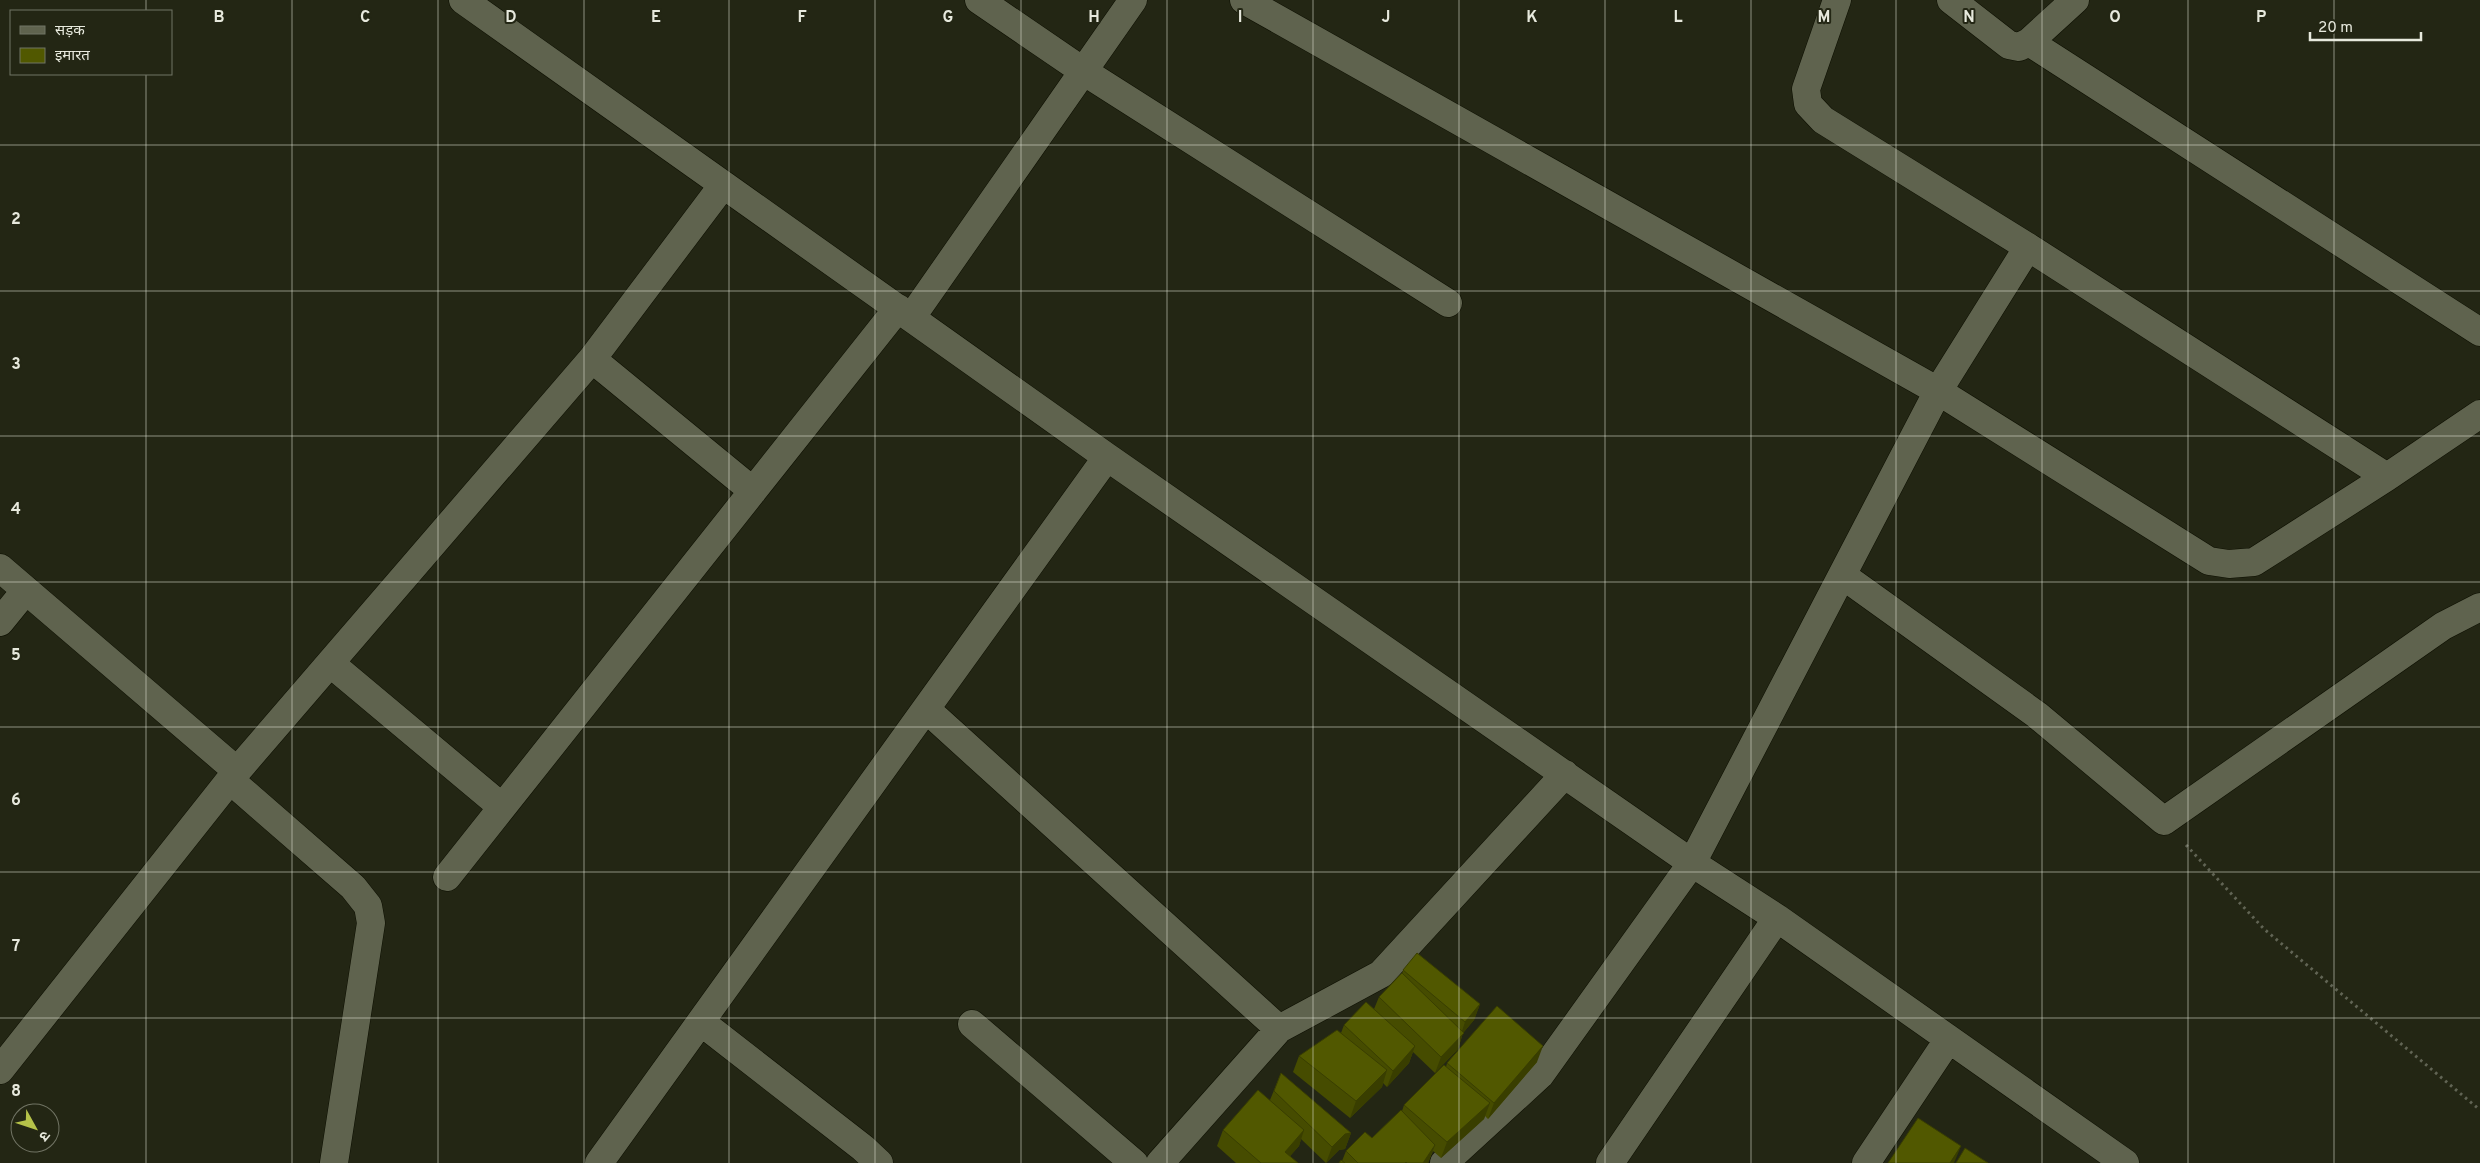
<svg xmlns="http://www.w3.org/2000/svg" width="2480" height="1163" font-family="Overpass,'Noto Sans Devanagari',sans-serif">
	<rect width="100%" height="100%" fill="#232614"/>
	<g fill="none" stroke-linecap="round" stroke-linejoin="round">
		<!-- minor casing -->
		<g stroke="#0d0f01" stroke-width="29">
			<path id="minor" d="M 463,0 L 1107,457 L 1692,863 L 1777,918 L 2125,1163
				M 979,0 L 1083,71 L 1448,303
				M 1244,0 L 1938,391 L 2209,561 L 2229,564 L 2254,562 L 2387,477
				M 1837,0 L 1806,89 L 1808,104 L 1823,120 L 2028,247
				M 1951,0 L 2009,45 L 2019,47 L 2029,42 L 2075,0
				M 2029,42 L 2480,332
				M 911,318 L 1133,0
				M 592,359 L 753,491
				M 0,568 L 237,771
				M 1842,575 L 2037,715 L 2164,821 L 2443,626 L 2480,607
				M 0,622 L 26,590
				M 330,663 L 502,807
				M 926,709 L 1279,1029
				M 230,780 L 353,887 L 368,906 L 371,923 L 334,1163
				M 447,877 L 898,308
				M 701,1022 L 863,1148 L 879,1163
				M 972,1024 L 1134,1163
				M 0,1070 L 237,771 L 592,359 L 723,185
				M 599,1163 L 1107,457
				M 1160,1163 L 1279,1029 L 1381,974 L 1565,774
				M 1444,1163 L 1540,1075 L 1692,863 L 1938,391 L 2028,247 L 2387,477 L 2480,414
				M 1610,1163 L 1777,918
				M 1866,1163 L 1948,1040"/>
		</g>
		<!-- path -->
		<path stroke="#616454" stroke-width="3" stroke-dasharray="2.5 4" stroke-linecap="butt" d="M 2186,845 L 2264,929 L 2480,1110"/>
		<!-- minor -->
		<use href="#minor" stroke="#5f634e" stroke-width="28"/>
	</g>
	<!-- wall -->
	<path fill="#464c00" d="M 1403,970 L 1480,1004 L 1474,1020 L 1463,1033 L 1458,1049 L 1435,1073 L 1413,1052 L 1409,1063 L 1387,1087 L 1383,1083 L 1382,1087 L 1350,1118 L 1293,1072 L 1299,1056 L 1341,1033 L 1344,1025 L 1374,1009 L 1379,997 L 1402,974 Z
		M 1537,1062 L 1488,1119 L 1485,1116 L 1484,1119 L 1441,1158 L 1433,1151 L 1428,1163 L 1339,1163 L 1342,1161 L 1346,1151 L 1372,1138 L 1402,1111 L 1404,1105 L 1446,1067 L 1447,1063 Z
		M 1281,1073 L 1351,1133 L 1345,1149 L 1339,1150 L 1326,1163 L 1301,1139 L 1299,1146 L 1290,1156 L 1298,1163 L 1236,1163 L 1217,1146 L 1223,1130 L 1270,1100 Z"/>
	<!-- shaded-wall -->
	<path fill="#393e00" d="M 1480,1004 L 1474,1020 L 1463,1033 L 1458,1049 L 1435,1073 L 1441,1057 L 1460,1037 L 1465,1022 Z
		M 1415,1046 L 1409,1063 L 1387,1087 L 1393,1071 Z
		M 1543,1046 L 1537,1062 L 1488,1119 L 1494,1103 Z
		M 1387,1070 L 1382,1087 L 1350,1118 L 1356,1101 Z
		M 1490,1103 L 1484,1119 L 1441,1158 L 1447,1142 Z
		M 1304,1130 L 1299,1146 L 1284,1163 L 1285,1152 Z
		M 1351,1133 L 1345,1149 L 1339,1150 L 1326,1163 L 1332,1147 L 1345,1134 Z
		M 1435,1145 L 1428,1163 L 1423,1163 Z
		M 1961,1146 L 1954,1163 L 1950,1163 Z"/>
	<!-- building -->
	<path fill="#515800" stroke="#393e00" d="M 1417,953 L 1480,1004 L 1465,1022 L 1403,970 Z
		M 1402,973 L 1464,1033 L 1441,1057 L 1379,997 Z
		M 1366,1002 L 1415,1046 L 1393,1071 L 1344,1025 Z
		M 1497,1006 L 1543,1046 L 1494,1103 L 1447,1063 Z
		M 1337,1030 L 1387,1070 L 1356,1101 L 1299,1056 Z
		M 1444,1065 L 1490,1103 L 1447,1142 L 1404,1105 Z
		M 1281,1073 L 1351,1133 L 1345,1134 L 1332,1147 L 1274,1091 Z
		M 1258,1090 L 1304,1130 L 1285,1152 L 1298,1163 L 1261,1163 L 1223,1130 Z
		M 1401,1110 L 1435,1145 L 1423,1163 L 1407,1163 L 1406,1162 L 1405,1163 L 1358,1163 L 1346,1151 L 1365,1132 L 1372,1138 Z
		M 1918,1118 L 1961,1146 L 1950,1163 L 1888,1163 Z
		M 1965,1148 L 1988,1163 L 1956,1163 Z
		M 1341,1160 L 1345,1163 L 1339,1163 Z"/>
	<!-- grid -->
	<path fill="none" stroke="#e7e9dd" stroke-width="1" stroke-opacity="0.55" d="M 146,0 L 146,11M 292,0 L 292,1163M 438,0 L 438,1163M 584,0 L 584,1163M 729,0 L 729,1163M 875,0 L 875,1163M 1021,0 L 1021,1163M 1167,0 L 1167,1163M 1313,0 L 1313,1163M 1459,0 L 1459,1163M 1605,0 L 1605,1163M 1751,0 L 1751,1163M 1896,0 L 1896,1163M 2042,0 L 2042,1163M 2188,0 L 2188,1163M 2334,0 L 2334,1163M 146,74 L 146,1163M 0,145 L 2480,145M 0,291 L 2480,291M 0,436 L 2480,436M 0,582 L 2480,582M 0,727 L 2480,727M 0,872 L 2480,872M 0,1018 L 2480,1018"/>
	<g font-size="16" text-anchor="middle" font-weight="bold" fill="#e7e9dd" stroke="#232614" stroke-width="4" stroke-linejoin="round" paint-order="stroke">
		<text x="219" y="22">B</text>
		<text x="365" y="22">C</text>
		<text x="511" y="22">D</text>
		<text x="656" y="22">E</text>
		<text x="802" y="22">F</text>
		<text x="948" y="22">G</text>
		<text x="1094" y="22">H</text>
		<text x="1240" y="22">I</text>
		<text x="1386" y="22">J</text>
		<text x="1532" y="22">K</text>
		<text x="1678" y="22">L</text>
		<text x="1824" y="22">M</text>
		<text x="1969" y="22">N</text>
		<text x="2115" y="22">O</text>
		<text x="2261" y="22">P</text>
		<text x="16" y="224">2</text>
		<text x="16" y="369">3</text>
		<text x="16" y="514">4</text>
		<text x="16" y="660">5</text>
		<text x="16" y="805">6</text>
		<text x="16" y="951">7</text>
		<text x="16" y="1096">8</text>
	</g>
	<!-- legend -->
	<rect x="10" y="10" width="162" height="65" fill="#232614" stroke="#717464"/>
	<rect x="20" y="26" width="25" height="8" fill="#5f634e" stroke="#717464"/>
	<text x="55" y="35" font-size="15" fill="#e7e9dd">सड़क</text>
	<rect x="20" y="48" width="25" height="15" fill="#515800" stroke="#717464"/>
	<text x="55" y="60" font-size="15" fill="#e7e9dd">इमारत</text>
	<!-- north arrow -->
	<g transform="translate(35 1128) rotate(130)"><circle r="24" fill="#232614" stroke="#717464"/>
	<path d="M0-4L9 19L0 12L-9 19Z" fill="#b5c249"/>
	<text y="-8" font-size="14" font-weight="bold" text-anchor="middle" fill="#e7e9dd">उ</text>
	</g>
	<!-- scale -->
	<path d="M2310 32v8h111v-8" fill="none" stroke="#e7e9dd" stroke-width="2.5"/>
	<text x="2318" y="32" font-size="15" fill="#e7e9dd" stroke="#232614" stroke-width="4" paint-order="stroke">20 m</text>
</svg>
